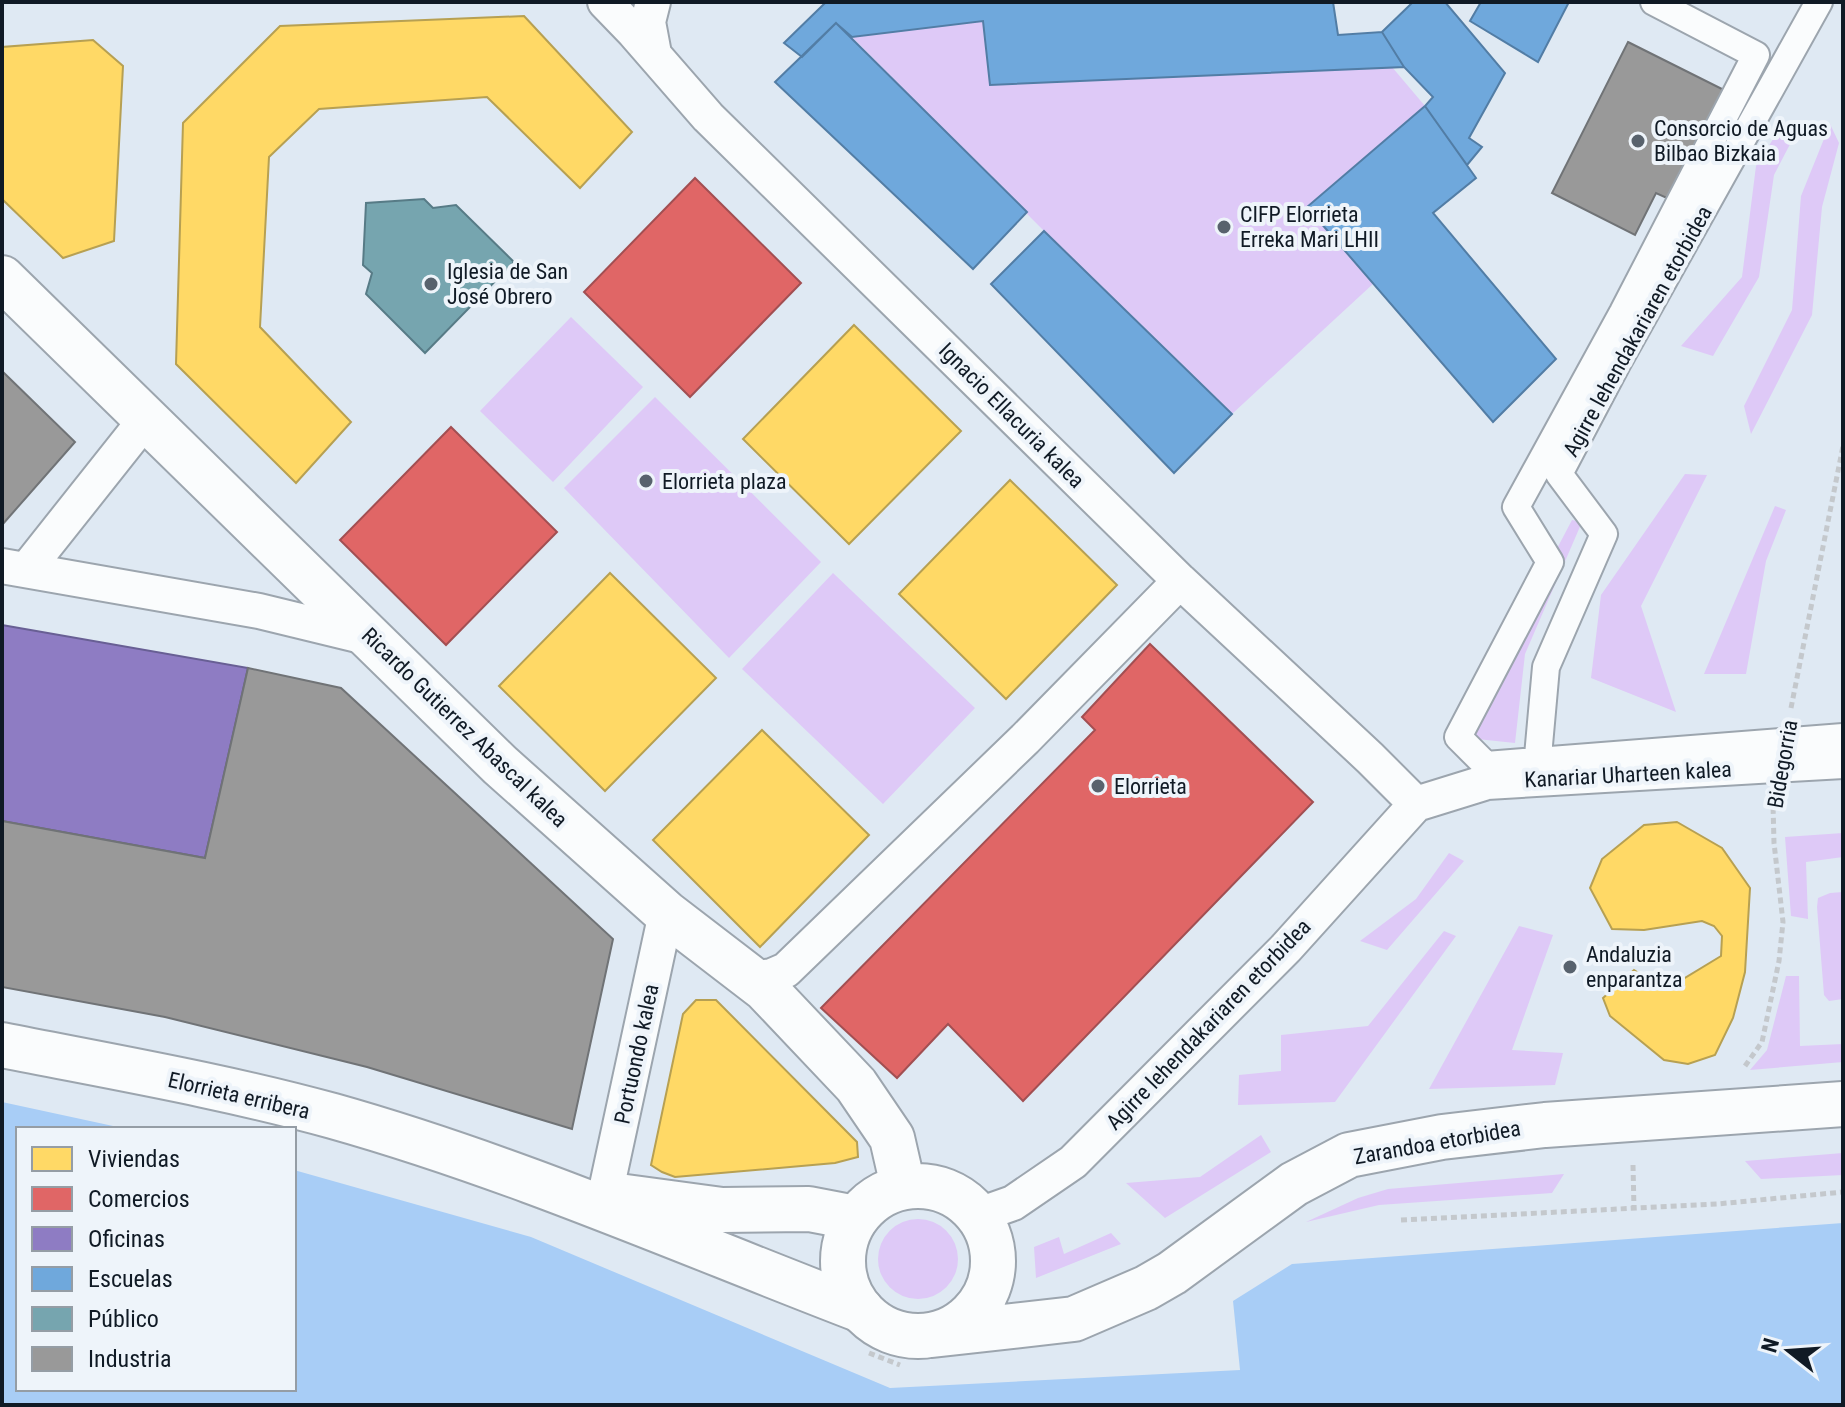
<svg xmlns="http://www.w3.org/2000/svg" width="1845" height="1407" font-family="'Roboto Condensed',sans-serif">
	<rect width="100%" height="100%" fill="#dfe9f3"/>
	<!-- green -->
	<path fill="#dec9f7" d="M 983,21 L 990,85 L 1392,67 L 1425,106 L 1374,283 L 1232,414 L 1044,231 L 852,37 Z
		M 1784,122 L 1799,127 L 1774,175 L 1759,277 L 1713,356 L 1681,346 L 1742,277 L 1756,166 Z
		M 1830,124 L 1839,143 L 1822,207 L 1812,315 L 1751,434 L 1744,406 L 1792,310 L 1801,196 Z
		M 571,317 L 643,387 L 553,482 L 480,411 Z
		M 655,397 L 821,562 L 729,658 L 564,488 Z
		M 1685,474 L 1707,475 L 1641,606 L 1676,712 L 1591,678 L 1601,595 Z
		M 1775,506 L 1786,510 L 1766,561 L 1746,674 L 1704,674 Z
		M 1572,520 L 1582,522 L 1525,654 L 1515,743 L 1458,737 Z
		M 833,573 L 975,708 L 883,804 L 742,669 Z
		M 1843,833 L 1843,857 L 1806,862 L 1808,919 L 1791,916 L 1785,837 Z
		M 1449,853 L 1464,861 L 1387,950 L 1360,941 L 1416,899 Z
		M 1843,892 L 1843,999 L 1829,1001 L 1824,995 L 1817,907 L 1818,898 L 1830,893 Z
		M 1519,926 L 1553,935 L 1512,1050 L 1563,1053 L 1555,1085 L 1429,1089 Z
		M 1444,931 L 1456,936 L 1335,1102 L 1238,1105 L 1239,1075 L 1281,1071 L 1281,1035 L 1368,1026 Z
		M 1786,976 L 1799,976 L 1800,1046 L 1843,1044 L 1843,1062 L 1750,1070 L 1767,1050 Z
		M 1261,1135 L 1271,1152 L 1165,1218 L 1126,1183 L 1200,1177 Z
		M 1843,1153 L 1843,1175 L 1761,1179 L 1745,1161 Z
		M 1564,1174 L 1552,1193 L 1379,1205 L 1306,1222 L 1358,1198 L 1388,1189 Z
		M878 1259a40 40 0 1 1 80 0a40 40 0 1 1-80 0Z
		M 1111,1233 L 1121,1244 L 1036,1278 L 1034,1247 L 1059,1237 L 1064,1254 Z"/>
	<!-- water -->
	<path fill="#a8cdf6" d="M 2,1102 L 127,1129 L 18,1129 L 18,1389 L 294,1389 L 294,1170 L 531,1237 L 890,1388 L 1240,1370 L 1233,1301 L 1292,1264 L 1843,1223 L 1843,1405 L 2,1405 Z"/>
	<!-- homes -->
	<path fill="#ffd966" stroke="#b7a052" stroke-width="2" d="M 524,16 L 632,132 L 580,188 L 487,97 L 319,109 L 269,157 L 260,327 L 351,422 L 296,483 L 176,364 L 183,123 L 280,26 Z
		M 93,40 L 123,66 L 114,241 L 63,258 L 2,199 L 2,47 Z
		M 854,325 L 961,431 L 849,544 L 743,439 Z
		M 1010,480 L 1117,585 L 1006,699 L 899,594 Z
		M 610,573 L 716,678 L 605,791 L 499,686 Z
		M 762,730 L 869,835 L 760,947 L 653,840 Z
		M 1677,822 L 1722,848 L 1750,888 L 1745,972 L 1733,1018 L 1715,1055 L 1688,1064 L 1664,1060 L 1610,1016 L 1603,998 L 1634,970 L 1652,982 L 1668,983 L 1683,979 L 1721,956 L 1722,936 L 1714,926 L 1702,921 L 1644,930 L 1612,929 L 1590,888 L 1602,859 L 1644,825 Z
		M 696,1000 L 716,1000 L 857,1142 L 858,1157 L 835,1163 L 675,1177 L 662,1172 L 651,1165 L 683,1014 Z"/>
	<!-- shops -->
	<path fill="#e06666" stroke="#a24f52" stroke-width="2" d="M 695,178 L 801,283 L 690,397 L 584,292 Z
		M 451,427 L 557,532 L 446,645 L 340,540 Z
		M 1150,644 L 1313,802 L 1023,1101 L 948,1024 L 897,1078 L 821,1008 L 1095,730 L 1082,717 Z"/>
	<!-- offices -->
	<path fill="#8e7cc3" stroke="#685f94" stroke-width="2" d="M 2,625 L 248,668 L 205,858 L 2,821 Z"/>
	<!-- schools -->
	<path fill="#6fa8dc" stroke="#527da5" stroke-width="2" d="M 1333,2 L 1338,35 L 1382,32 L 1404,67 L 990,85 L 983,21 L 852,37 L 836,23 L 802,57 L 784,43 L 825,3 Z
		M 1413,2 L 1445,2 L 1505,73 L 1469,138 L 1482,147 L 1467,165 L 1425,106 L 1433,97 L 1404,67 L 1382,32 Z
		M 1481,2 L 1569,2 L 1538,62 L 1470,21 Z
		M 836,23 L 1027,212 L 973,269 L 775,82 Z
		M 1425,106 L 1476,178 L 1433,213 L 1556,359 L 1493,422 L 1307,207 Z
		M 1044,231 L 1232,414 L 1174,473 L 991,284 Z"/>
	<!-- public -->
	<path fill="#76a5af" stroke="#577b86" stroke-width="2" d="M 424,199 L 433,208 L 456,205 L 514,262 L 425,353 L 366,294 L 372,273 L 363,265 L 366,203 Z"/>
	<!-- industry -->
	<path fill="#999" stroke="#707376" stroke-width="2" d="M 1628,42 L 1724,90 L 1669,199 L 1656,193 L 1635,235 L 1552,193 Z
		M 2,371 L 75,442 L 2,525 Z
		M 248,668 L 341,688 L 613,939 L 572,1129 L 367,1067 L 165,1017 L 2,987 L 2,821 L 205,858 Z"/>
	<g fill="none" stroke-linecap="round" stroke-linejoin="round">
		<!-- pedestrian casing -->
		<g stroke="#9ca5ae" stroke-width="30">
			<path id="pedestrian" d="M 1654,2 L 1756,55 L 1623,312 L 1516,507 L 1550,562 L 1458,737 L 1486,765 L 1843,737
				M 1538,756 L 1546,667 L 1604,534 L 1559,474 L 1617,364 L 1819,2"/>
		</g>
		<!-- minor casing -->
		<g stroke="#9ca5ae" stroke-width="38">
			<path id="minor" d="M 605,2 L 634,32 L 708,117 L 1180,581 L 1370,758 L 1416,804
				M 653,2 L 648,22 L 654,54
				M 2,566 L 259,611 L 370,638
				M 27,569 L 146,419
				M 1416,804 L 1487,782 L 1843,761
				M 752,979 L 772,976 L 786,970 L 1025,739 L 1180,581
				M 605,1195 L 666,913
				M 979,1215 L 1013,1203 L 1073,1162 L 1286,948 L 1416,804"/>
		</g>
		<!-- secondary casing -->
		<g stroke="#9ca5ae" stroke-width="48">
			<path id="secondary" d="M 2,278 L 500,765 L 666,913 L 765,989 L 856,1085 L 892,1138 L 903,1186
				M843 1261a75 75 0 1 1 150 0a75 75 0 1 1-150 0Z
				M 932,1335 L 1074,1319 L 1146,1288 L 1172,1273 L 1294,1184 L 1349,1155 L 1442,1137 L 1545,1125 L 1843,1104"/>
		</g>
		<!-- primary casing -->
		<g stroke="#9ca5ae" stroke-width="48">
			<path id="primary" d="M 2,1045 C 113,1067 224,1086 333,1116 C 514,1167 686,1243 861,1310
				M 611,1195 L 722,1210 L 809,1209 L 856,1218"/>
		</g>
		<!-- path -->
		<path stroke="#c4c8cc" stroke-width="5" stroke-dasharray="6 4" stroke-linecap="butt" d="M 1791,708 L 1843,446
			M 1745,1066 L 1762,1042 L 1779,961 L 1783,922 L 1774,843 L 1773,804
			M 1633,1165 L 1634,1209
			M 1401,1220 L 1717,1204 L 1843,1192
			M 869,1353 L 900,1365"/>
		<!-- pedestrian -->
		<use href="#pedestrian" stroke="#fafcfd" stroke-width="26"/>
		<!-- minor -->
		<use href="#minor" stroke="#fafcfd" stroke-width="34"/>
		<!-- secondary -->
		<use href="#secondary" stroke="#fafcfd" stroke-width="44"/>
		<!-- primary -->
		<use href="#primary" stroke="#fafcfd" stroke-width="44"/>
	</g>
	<!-- markers -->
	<g fill="#58626d" stroke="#eef4fa" stroke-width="3">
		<circle cx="1638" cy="141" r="8"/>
		<circle cx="1224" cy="227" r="8"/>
		<circle cx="431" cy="284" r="8"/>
		<circle cx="646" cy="481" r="8"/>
		<circle cx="1098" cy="786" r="8"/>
		<circle cx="1570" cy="967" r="8"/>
	</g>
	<g text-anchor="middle" stroke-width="8" stroke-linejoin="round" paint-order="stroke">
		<!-- poi labels -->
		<g font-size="22" fill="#101a25" stroke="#eef4fa" text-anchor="start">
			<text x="1654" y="136">Consorcio de Aguas<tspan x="1654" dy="25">Bilbao Bizkaia</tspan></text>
			<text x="1240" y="222">CIFP Elorrieta<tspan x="1240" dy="25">Erreka Mari LHII</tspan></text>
			<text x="447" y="279">Iglesia de San<tspan x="447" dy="25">José Obrero</tspan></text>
			<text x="662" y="489">Elorrieta plaza</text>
			<text x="1114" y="794">Elorrieta</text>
			<text x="1586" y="962">Andaluzia<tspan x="1586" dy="25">enparantza</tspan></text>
		</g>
		<!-- street labels -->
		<g font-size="22" fill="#101a25" stroke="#eef4fa">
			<text transform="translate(1637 331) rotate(-61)" y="8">Agirre lehendakariaren etorbidea</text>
			<text transform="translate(1012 415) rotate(45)" y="8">Ignacio Ellacuria kalea</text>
			<text transform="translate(465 727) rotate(44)" y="8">Ricardo Gutierrez Abascal kalea</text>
			<text transform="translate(1782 764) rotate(-80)" y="8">Bidegorria</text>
			<text transform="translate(1628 774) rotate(-3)" y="8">Kanariar Uharteen kalea</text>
			<text transform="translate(1208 1024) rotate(-46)" y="8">Agirre lehendakariaren etorbidea</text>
			<text transform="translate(636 1054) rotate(-78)" y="8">Portuondo kalea</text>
			<text transform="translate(239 1095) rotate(13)" y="8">Elorrieta erribera</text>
			<text transform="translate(1437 1142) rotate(-10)" y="8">Zarandoa etorbidea</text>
		</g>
	</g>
	<!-- border -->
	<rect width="1845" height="1407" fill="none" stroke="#101a25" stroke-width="8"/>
	<!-- legend -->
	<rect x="16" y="1127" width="280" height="264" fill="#eef4fa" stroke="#959da5" stroke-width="2"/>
	<rect x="32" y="1147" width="40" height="24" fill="#ffd966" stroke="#959da5" stroke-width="2"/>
	<text x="88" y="1167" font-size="24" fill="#101a25">Viviendas</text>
	<rect x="32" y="1187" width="40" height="24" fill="#e06666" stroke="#959da5" stroke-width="2"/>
	<text x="88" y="1207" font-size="24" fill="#101a25">Comercios</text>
	<rect x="32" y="1227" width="40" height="24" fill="#8e7cc3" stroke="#959da5" stroke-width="2"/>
	<text x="88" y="1247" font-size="24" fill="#101a25">Oficinas</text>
	<rect x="32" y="1267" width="40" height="24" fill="#6fa8dc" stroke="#959da5" stroke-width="2"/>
	<text x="88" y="1287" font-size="24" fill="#101a25">Escuelas</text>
	<rect x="32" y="1307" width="40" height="24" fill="#76a5af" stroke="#959da5" stroke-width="2"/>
	<text x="88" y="1327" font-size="24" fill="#101a25">Público</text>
	<rect x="32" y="1347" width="40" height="24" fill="#999999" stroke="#959da5" stroke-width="2"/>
	<text x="88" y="1367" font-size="24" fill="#101a25">Industria</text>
	<!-- north arrow -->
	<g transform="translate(1789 1351) rotate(287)" stroke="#eef4fa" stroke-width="6" paint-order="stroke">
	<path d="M0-6L14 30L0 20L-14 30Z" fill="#101a25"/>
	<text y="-12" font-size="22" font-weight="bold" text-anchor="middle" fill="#101a25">N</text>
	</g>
</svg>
